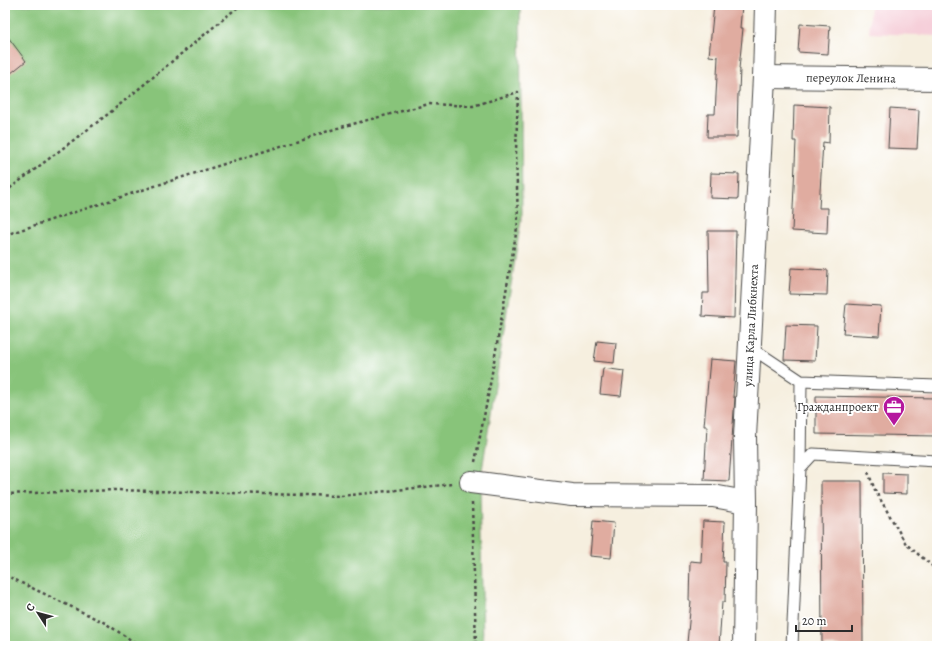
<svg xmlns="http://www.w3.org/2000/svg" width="942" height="651" font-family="Alegreya,serif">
	<rect width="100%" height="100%" fill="#fff"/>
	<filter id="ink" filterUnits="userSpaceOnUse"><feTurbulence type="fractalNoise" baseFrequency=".025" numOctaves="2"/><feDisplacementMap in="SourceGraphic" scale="8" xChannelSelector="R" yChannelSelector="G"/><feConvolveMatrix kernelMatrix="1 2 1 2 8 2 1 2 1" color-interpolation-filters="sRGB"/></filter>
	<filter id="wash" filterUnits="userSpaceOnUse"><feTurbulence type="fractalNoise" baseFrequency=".012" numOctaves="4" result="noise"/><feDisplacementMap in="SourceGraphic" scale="16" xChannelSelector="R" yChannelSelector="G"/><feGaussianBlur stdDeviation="0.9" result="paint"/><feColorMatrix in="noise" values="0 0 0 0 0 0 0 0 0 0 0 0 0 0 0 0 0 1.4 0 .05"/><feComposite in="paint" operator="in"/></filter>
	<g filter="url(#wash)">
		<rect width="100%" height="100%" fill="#f6efdf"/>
		<!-- built -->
		<path fill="#f6cfd9" d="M 871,5 L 937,5 L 937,36 L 869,33 Z"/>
		<!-- green -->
		<path fill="#88c47a" stroke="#5a7852" d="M 7,5 L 520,5 L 522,214 L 480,483 L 483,646 L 5,646 L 5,7 Z"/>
		<g id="blocks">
			<!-- building -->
			<path fill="#e0aca0" d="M 714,5 L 742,5 L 740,28 L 743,28 L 739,69 L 740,69 L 739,92 L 738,92 L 737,137 L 707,137 L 708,114 L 715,114 L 718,57 L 709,56 Z
				M 800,24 L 830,26 L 828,54 L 798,52 Z
				M 5,33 L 26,61 L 5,78 Z
				M 794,105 L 830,107 L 829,143 L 823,142 L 819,208 L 828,208 L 827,233 L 792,231 L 796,141 L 793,141 Z
				M 890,108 L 919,110 L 917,149 L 888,148 Z
				M 711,173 L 739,174 L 738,199 L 710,198 Z
				M 708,231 L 736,231 L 734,318 L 702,316 L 703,293 L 709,293 Z
				M 791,268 L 828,270 L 827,295 L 789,294 Z
				M 846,304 L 881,306 L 879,336 L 843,334 Z
				M 786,325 L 817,326 L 815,361 L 784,360 Z
				M 597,341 L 616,343 L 614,363 L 594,361 Z
				M 710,359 L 736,361 L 733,397 L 735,397 L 729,481 L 704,480 L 707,426 L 704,426 Z
				M 603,368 L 624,371 L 621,396 L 600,394 Z
				M 816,396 L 937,398 L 937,436 L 816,434 Z
				M 883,473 L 907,474 L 907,494 L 883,493 Z
				M 821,481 L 862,481 L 863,646 L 822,646 Z
				M 593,521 L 614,523 L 611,558 L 590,556 Z
				M 703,521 L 725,522 L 723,562 L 726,562 L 725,602 L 722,602 L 719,646 L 687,643 L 691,601 L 689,601 L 690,561 L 701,562 Z"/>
		</g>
	</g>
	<g filter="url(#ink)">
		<use href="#blocks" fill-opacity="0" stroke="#494846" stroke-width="1"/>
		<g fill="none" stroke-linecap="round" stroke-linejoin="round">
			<!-- lane casing -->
			<g stroke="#494846" stroke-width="13">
				<path id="lane" d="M 750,347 L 801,381 L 800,468
					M 801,381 L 937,386
					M 792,646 L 800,468 L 813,454 L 937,461"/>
			</g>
			<!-- street casing -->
			<g stroke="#494846" stroke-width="24">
				<g id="street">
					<path id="s1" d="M 764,77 L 937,79"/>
					<path d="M 471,482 L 572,495 L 713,496 L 746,502"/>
					<path id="s2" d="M 744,646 L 746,502 L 745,437 L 764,77 L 766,5"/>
				</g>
			</g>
			<!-- path -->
			<path stroke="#494846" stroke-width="2.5" stroke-dasharray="3 3" stroke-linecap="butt" d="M 5,192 L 112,111 L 233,11 L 241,5
				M 5,235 L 164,183 L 341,127 L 429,104 L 473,106 L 518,92 L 516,151 L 518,222 L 488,396 L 475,462
				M 868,472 L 875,490 L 906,544 L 937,570
				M 5,494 L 116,490 L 341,496 L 452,484
				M 472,503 L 476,646
				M 5,575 L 105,623 L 140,646"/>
			<!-- lane -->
			<use href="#lane" stroke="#fff" stroke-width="11"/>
			<!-- street -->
			<use href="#street" stroke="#fff" stroke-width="22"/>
		</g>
	</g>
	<!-- icons -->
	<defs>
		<g id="office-pin" transform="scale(1.15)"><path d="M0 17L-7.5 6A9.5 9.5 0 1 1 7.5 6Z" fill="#b5179e" stroke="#fff"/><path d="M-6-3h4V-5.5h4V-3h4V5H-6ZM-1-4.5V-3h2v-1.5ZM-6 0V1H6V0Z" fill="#fff"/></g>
	</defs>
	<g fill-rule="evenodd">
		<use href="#office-pin" x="894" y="407"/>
	</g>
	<g text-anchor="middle" stroke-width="4" stroke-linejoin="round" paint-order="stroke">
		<!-- street labels -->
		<g font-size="12" fill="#2b2b2b" stroke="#fff">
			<text dy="4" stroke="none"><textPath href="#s1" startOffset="87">переулок Ленина</textPath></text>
			<text dy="4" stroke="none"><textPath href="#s2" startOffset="321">улица Карла Либкнехта</textPath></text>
		</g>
		<!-- poi labels -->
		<g font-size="12" fill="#2b2b2b" stroke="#fff" text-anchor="end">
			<text x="878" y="411">Гражданпроект</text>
		</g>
	</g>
	<!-- margin -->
	<rect width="942" height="651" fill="none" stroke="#fff" stroke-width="20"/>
	<!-- north arrow -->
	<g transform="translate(38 613) rotate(306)" stroke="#ffffff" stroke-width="3" paint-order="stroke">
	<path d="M0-3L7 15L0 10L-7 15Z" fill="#2b2b2b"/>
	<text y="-6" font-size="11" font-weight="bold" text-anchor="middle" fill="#2b2b2b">С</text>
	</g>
	<!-- scale -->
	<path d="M796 625v6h56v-6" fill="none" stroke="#2b2b2b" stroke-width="2"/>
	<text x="802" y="625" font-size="12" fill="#2b2b2b" stroke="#ffffff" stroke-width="3" paint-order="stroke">20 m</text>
</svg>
